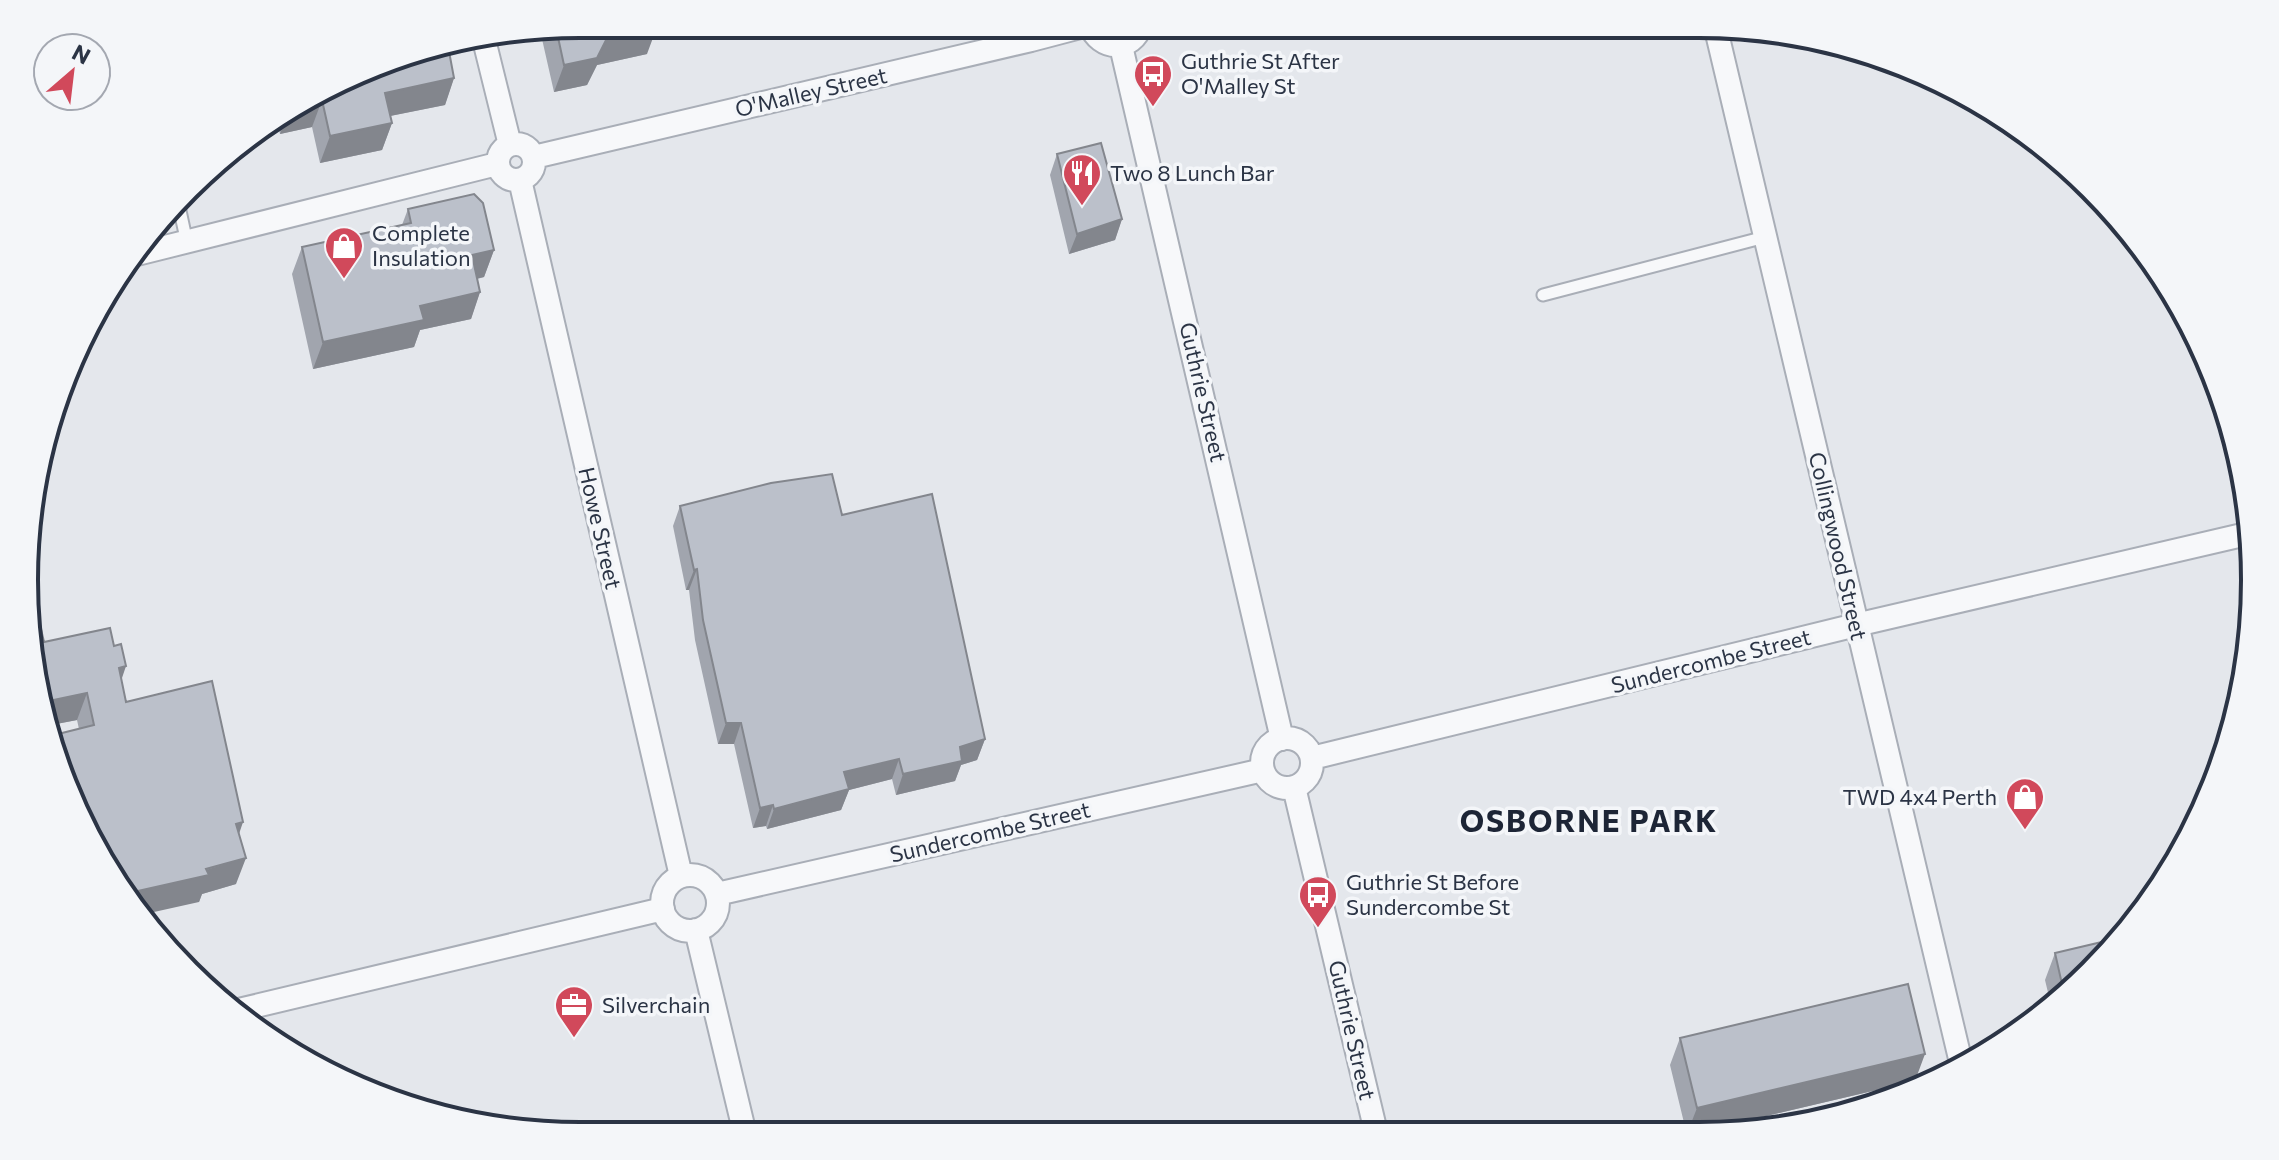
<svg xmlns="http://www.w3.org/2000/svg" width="2279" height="1160" font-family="Commissioner,sans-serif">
	<rect width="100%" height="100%" fill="#e4e7ec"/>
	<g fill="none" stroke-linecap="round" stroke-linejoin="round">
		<!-- service casing -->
		<g stroke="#a9aeb7" stroke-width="15">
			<path id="service" d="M 179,206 L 187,243
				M 1543,295 L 1765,237
				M 1761,1131 L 1826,1117"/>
		</g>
		<!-- minor casing -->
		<g stroke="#a9aeb7" stroke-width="26">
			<path id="minor" d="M 1090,25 C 1099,51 1133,53 1141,25
				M 1715,25 L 1962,1067
				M 484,40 L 510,145
				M 1121,46 L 1282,739
				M498 162a18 18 0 1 1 36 0a18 18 0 1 1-36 0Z
				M 534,157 L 1031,40 L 1088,25
				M 520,180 L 681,876
				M 133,255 L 497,164
				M1262 763a25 25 0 1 1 50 0a25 25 0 1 1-50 0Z
				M 1312,758 L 1856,625 L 2251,533
				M 1294,787 L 1376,1132
				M662 903a28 28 0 1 1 56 0a28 28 0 1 1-56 0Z
				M 717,894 L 1263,770
				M 696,930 L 745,1134
				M 239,1010 L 663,909"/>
		</g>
		<!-- service -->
		<use href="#service" stroke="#f7f8fa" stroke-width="11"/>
		<!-- minor -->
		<use href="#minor" stroke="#f7f8fa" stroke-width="22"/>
	</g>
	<!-- wall -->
	<path fill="#a1a5ae" d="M 580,24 L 647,54 L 597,65 L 587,85 L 554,92 L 542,39 L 546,30 Z
		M 401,54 L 454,78 L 445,105 L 390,116 L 392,123 L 382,150 L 320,163 L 312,127 L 280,134 L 277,120 Z
		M 1057,154 L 1122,219 L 1115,240 L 1069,254 L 1050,175 Z
		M 408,209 L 494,250 L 484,277 L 477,279 L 480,292 L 471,319 L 420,330 L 414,347 L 313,369 L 292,274 L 302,247 L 402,225 Z
		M 680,506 L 842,515 L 985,739 L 977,760 L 961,765 L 955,781 L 896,795 L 892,779 L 849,790 L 841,810 L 767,829 L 766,826 L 753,828 L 734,744 L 718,744 L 695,640 L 689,590 L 686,590 L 673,526 Z
		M 44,642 L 121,680 L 126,702 L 239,834 L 236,884 L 202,894 L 199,902 L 79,729 L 77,720 L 51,725 L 29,652 Z
		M 2055,953 L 2110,953 L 2051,1005 L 2045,980 Z
		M 1680,1038 L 1915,1081 L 1702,1131 L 1686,1131 L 1670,1065 Z"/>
	<!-- shaded-wall -->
	<path fill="#83868d" d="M 657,27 L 647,54 L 597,65 L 587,85 L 554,92 L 564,65 L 607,38 Z
		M 454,78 L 445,105 L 375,119 L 385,93 Z
		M 322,100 L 312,127 L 280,134 L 287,115 L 310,102 Z
		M 392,123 L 382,150 L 320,163 L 330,136 Z
		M 1122,219 L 1115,240 L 1069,254 L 1077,234 Z
		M 494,250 L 484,277 L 462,282 L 472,255 Z
		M 480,292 L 471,319 L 420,330 L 414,347 L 313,369 L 323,342 L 420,306 Z
		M 697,569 L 689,590 L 686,590 L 694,570 Z
		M 126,666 L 117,693 L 119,668 Z
		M 87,693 L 77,720 L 51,725 L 44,702 Z
		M 726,723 L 741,723 L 734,744 L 718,744 Z
		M 985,739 L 977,760 L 961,765 L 955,781 L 896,795 L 903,774 L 960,747 Z
		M 899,759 L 892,779 L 849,790 L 841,810 L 767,829 L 774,809 L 844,772 Z
		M 773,805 L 766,826 L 753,828 L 760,808 Z
		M 243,822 L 234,849 L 236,824 Z
		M 246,858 L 236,884 L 202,894 L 199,902 L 145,914 L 129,893 Z
		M 1925,1054 L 1915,1081 L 1702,1131 L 1688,1131 L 1697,1108 Z"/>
	<!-- building -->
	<path fill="#bbc0ca" stroke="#83868d" stroke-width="2" d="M 580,24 L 657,24 L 657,27 L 607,38 L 597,58 L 564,65 L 556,28 Z
		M 448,46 L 454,78 L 385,93 L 392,123 L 330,136 L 322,100 L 310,102 L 401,54 Z
		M 1101,143 L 1122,219 L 1077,234 L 1057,154 Z
		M 474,194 L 483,203 L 494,250 L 472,255 L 480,292 L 420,306 L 424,320 L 323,342 L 302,247 L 411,223 L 408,209 Z
		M 832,474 L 842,515 L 932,494 L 985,739 L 960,747 L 962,761 L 903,774 L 899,759 L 844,772 L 849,789 L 774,809 L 773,805 L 760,808 L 741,723 L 726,723 L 703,620 L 697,569 L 694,570 L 680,506 L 771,483 Z
		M 26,565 L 44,642 L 110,628 L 114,646 L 121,644 L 126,666 L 119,668 L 126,702 L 212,681 L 243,822 L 236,824 L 246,858 L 206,869 L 209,875 L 129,893 L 81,826 L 54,735 L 94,725 L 87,693 L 44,702 L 29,652 Z
		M 2106,941 L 2110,953 L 2064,993 L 2055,953 Z
		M 1908,984 L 1925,1054 L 1697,1108 L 1680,1038 Z
		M 300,1048 L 301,1055 L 293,1049 Z"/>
	<!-- icons -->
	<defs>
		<g id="bus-pin" transform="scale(2)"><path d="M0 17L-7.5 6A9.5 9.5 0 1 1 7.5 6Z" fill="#d1495b" stroke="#f4f6f9"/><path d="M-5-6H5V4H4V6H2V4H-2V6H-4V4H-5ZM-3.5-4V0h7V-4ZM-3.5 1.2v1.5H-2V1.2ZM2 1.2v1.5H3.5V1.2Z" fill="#fff"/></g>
		<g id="restaurant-pin" transform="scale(2)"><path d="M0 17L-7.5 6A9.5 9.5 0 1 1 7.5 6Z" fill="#d1495b" stroke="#f4f6f9"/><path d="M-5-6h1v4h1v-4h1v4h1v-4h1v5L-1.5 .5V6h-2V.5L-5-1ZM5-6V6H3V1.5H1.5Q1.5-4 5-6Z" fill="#fff"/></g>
		<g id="shop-pin" transform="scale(2)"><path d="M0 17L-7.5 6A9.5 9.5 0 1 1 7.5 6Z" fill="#d1495b" stroke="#f4f6f9"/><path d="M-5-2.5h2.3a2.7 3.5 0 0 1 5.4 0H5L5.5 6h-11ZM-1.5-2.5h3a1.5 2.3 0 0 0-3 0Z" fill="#fff"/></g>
		<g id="office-pin" transform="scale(2)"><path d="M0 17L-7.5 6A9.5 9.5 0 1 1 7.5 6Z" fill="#d1495b" stroke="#f4f6f9"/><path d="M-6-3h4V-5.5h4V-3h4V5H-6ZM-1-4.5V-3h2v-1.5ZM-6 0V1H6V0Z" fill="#fff"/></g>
	</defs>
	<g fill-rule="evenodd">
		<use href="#bus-pin" x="1153" y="74"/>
		<use href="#restaurant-pin" x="1082" y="173"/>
		<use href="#shop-pin" x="344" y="246"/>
		<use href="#shop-pin" x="2025" y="797"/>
		<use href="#bus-pin" x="1318" y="895"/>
		<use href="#office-pin" x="574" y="1005"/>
	</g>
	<g text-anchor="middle" stroke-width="7" stroke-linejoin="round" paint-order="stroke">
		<!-- poi labels -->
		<g font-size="22" fill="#2b3445" stroke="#f4f6f9" text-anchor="start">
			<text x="1181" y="69">Guthrie St After<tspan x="1181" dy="25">O'Malley St</tspan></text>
			<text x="1110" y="181">Two 8 Lunch Bar</text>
			<text x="372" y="241">Complete<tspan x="372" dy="25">Insulation</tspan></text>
			<text x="1997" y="805" text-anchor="end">TWD 4x4 Perth</text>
			<text x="1346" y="890">Guthrie St Before<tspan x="1346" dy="25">Sundercombe St</tspan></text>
			<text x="602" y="1013">Silverchain</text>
		</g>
		<!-- street labels -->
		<g font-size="22" fill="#2b3445" stroke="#f4f6f9">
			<text transform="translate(811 92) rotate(-13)" y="8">O'Malley Street</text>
			<text transform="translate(1203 392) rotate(77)" y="8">Guthrie Street</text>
			<text transform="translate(600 528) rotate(77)" y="8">Howe Street</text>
			<text transform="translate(1838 546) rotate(77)" y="8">Collingwood Street</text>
			<text transform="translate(1711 661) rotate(-14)" y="8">Sundercombe Street</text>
			<text transform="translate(990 832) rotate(-13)" y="8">Sundercombe Street</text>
			<text transform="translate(1352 1030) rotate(77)" y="8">Guthrie Street</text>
		</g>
		<!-- district labels -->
		<g font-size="30" font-weight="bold" letter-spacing="2" fill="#1d2536" stroke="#f4f6f9">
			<text x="1589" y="832">OSBORNE PARK</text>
		</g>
	</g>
	<!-- crop -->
	<path d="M0 0H2279V1160H0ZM580 38H1699A542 542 0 0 1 2241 580V580A542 542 0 0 1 1699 1122H580A542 542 0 0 1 38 580V580A542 542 0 0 1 580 38Z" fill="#f4f6f9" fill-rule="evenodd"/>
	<path fill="none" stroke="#2b3445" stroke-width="4" d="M580 38H1699A542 542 0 0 1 2241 580V580A542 542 0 0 1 1699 1122H580A542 542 0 0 1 38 580V580A542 542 0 0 1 580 38Z"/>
	<!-- north arrow -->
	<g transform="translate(72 72) rotate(28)"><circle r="38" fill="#f4f6f9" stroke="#a4a8b1" stroke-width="2"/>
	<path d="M0-6L14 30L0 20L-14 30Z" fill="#d1495b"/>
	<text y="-12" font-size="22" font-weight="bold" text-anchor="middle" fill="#2b3445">N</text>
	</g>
</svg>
